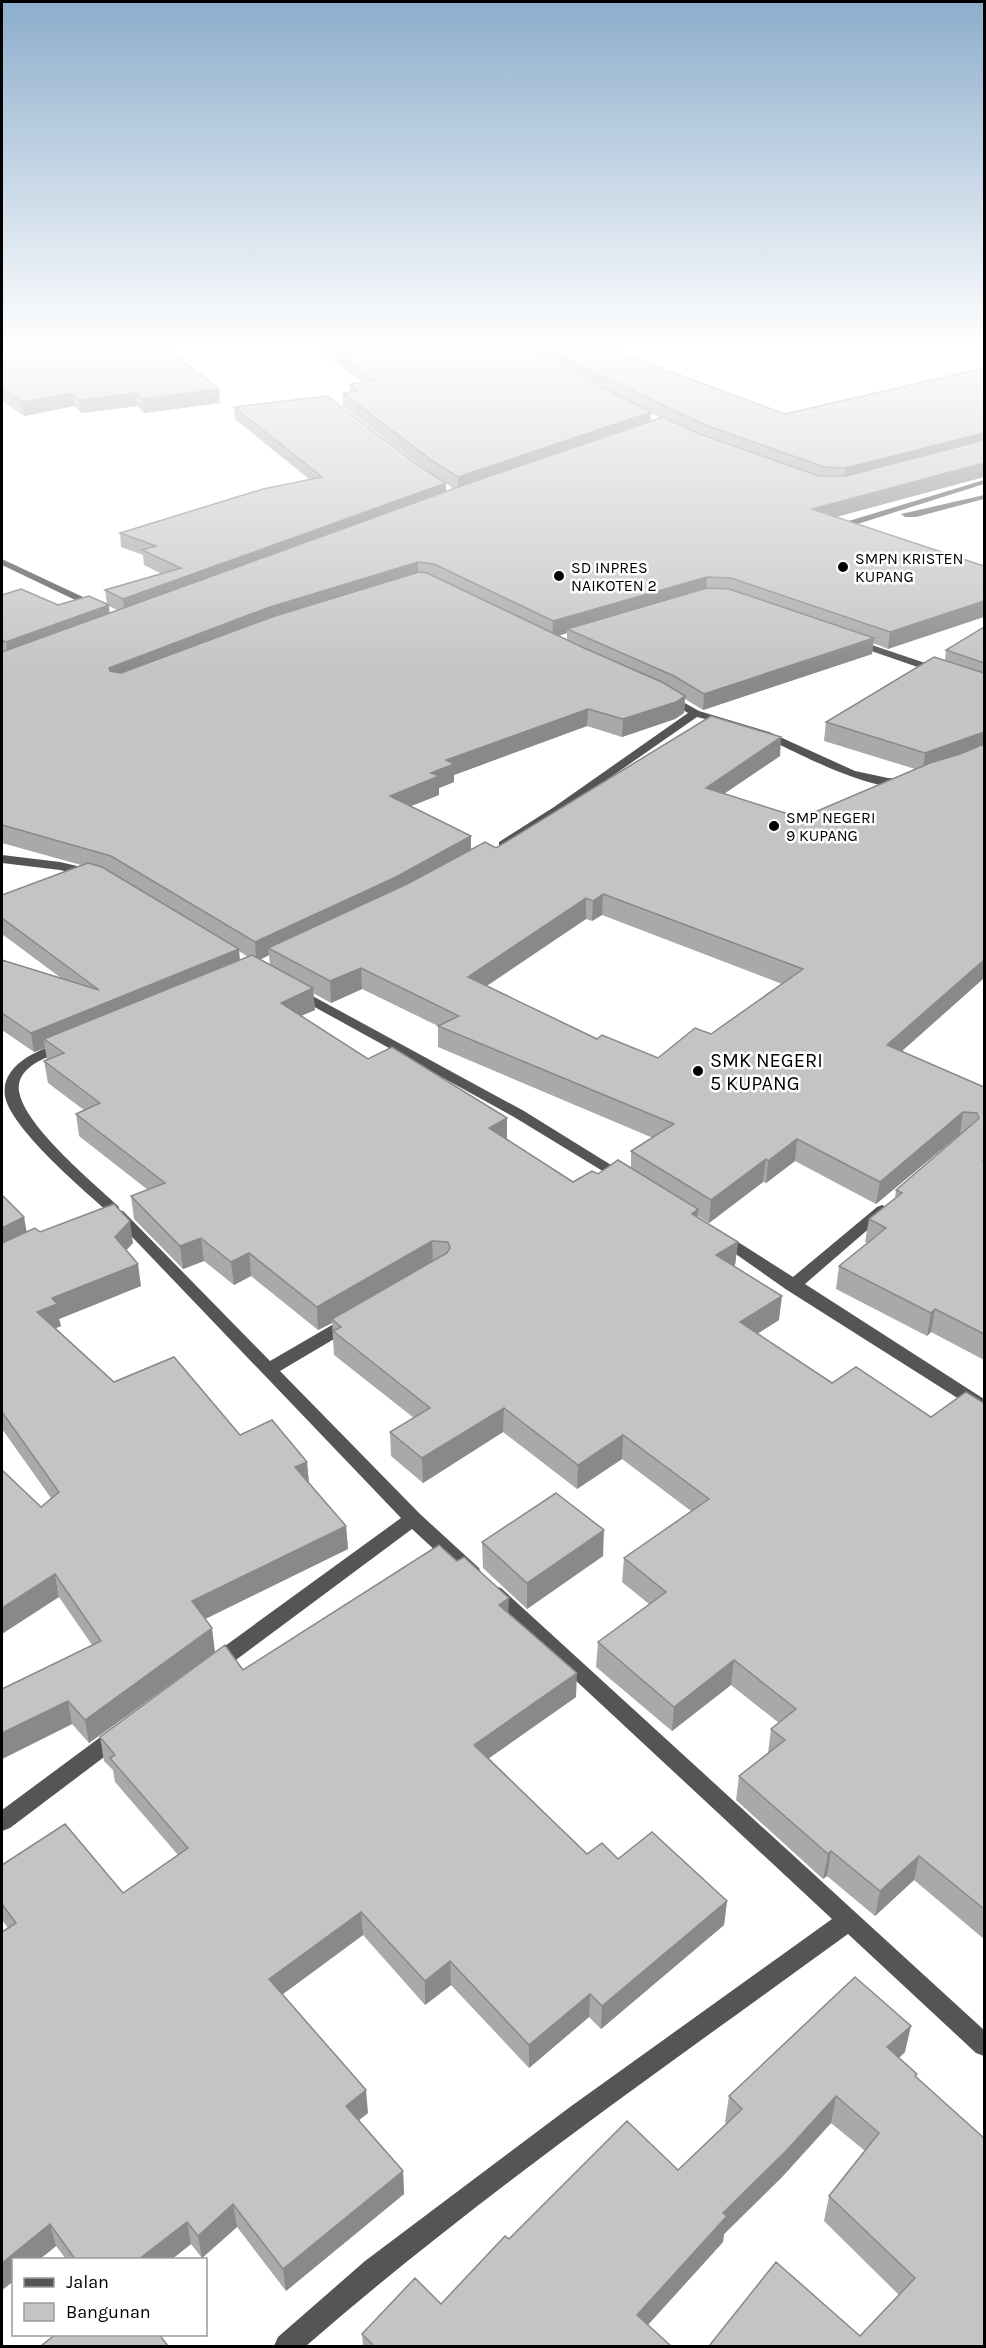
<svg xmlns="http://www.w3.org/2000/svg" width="986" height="2348" font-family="Karla,sans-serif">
	<rect width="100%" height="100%" fill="#fff"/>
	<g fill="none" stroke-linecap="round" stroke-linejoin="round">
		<!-- minor -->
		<path fill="#555" fill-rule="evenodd" d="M 984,480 L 984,484 L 848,527 L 845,533 L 838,531 L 837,527 L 842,523 Z
			M 984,495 L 984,499 L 916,517 L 905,517 L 901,514 Z
			M 2,559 L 100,605 L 102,607 L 94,609 L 2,565 Z
			M 854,639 L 943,669 L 944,671 L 935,673 L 851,644 L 849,642 Z
			M 667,693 L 699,711 L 769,732 L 855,771 L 888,778 L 907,779 L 913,782 C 888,803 789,748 763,737 C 741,728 719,722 697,717 L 562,811 L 507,846 L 499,846 L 499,842 L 554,807 L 688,713 L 663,698 L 663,694 Z
			M 2,855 L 60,862 L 94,870 L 96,873 L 90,877 L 60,870 L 2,863 Z
			M 296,987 L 524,1111 L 632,1178 L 629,1181 L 619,1181 L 514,1117 L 291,994 L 289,991 L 291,988 Z
			M 65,1042 L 72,1046 L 70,1049 C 53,1055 27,1062 20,1080 C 7,1112 94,1183 116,1204 L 119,1207 L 117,1210 L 123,1211 L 270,1361 L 344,1318 L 356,1318 L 358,1322 L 356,1326 L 280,1371 L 420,1514 L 479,1568 L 481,1573 L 479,1578 L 472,1580 L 465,1578 L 412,1529 L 221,1671 L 214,1673 L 207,1671 L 204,1665 L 207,1659 L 401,1518 L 113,1217 L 110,1214 L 112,1211 L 106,1210 C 81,1188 10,1127 5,1096 C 0,1064 41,1048 65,1042 Z
			M 882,1205 L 887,1207 L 890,1210 L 887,1213 L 805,1284 L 984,1399 L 984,1413 L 978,1411 L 787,1290 L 713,1238 L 715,1235 L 727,1235 L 793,1277 L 877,1207 Z
			M 494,1586 L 501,1588 L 984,2030 L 984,2056 L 976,2053 L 848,1934 C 665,2067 477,2197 306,2346 L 274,2346 L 278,2337 L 365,2261 L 570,2107 L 832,1919 L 487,1598 L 484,1593 L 487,1588 Z
			M 117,1728 L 124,1730 L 127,1736 L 124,1742 L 10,1828 L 2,1831 L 2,1810 L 110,1730 Z"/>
	</g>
	<!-- wall -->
	<path fill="#a9a9a9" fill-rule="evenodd" d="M 2,348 L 219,389 L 220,403 L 144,413 L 137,406 L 81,413 L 74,406 L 24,416 L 2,401 Z
		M 317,348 L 626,348 L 611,349 L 785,414 L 984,368 L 984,477 L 836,517 L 984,566 L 888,649 L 873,643 L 872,654 L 703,710 L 685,699 L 684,713 L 675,719 L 622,737 L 587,726 L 454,775 L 454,782 L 439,788 L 439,795 L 411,806 L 471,849 L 496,848 L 780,756 L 724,794 L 801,818 L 915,769 L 824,741 L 826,722 L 945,660 L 946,650 L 984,627 L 984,978 L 902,1051 L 984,1087 L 984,1360 L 931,1332 L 927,1336 L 836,1289 L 839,1266 L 868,1243 L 865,1242 L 869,1219 L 895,1198 L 896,1190 L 961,1134 L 960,1134 L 876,1204 L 795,1161 L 766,1183 L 763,1182 L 709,1223 L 698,1216 L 698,1217 L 738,1242 L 735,1265 L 734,1266 L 779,1320 L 757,1334 L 832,1383 L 931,1417 L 984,1403 L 984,1939 L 914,1880 L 875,1916 L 827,1876 L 823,1879 L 736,1800 L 739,1776 L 768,1753 L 771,1729 L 779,1723 L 731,1685 L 672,1731 L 596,1667 L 598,1642 L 649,1604 L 622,1582 L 624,1558 L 691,1511 L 622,1459 L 577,1489 L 503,1432 L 423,1483 L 391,1456 L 390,1432 L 414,1418 L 334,1355 L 332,1323 L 318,1330 L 251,1276 L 234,1285 L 204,1261 L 183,1269 L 134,1219 L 131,1196 L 148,1190 L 79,1136 L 76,1114 L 84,1110 L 48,1083 L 44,1061 L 47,1060 L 45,1048 L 34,1052 L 2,1030 L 2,960 L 61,978 L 2,934 L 2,895 L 81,865 L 2,843 L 2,595 L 58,605 L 107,604 L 105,590 L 162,574 L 144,565 L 143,555 L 121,547 L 120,533 L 309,479 L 235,419 L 234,407 L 422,468 L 429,472 L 343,406 L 343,393 L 350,392 L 350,384 L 362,382 ZM 651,413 L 661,418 L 650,422 ZM 446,483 L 454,489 L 446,492 ZM 109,606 L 117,610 L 109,613 ZM 567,633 L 567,640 L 558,636 ZM 602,915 L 782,984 L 711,1034 L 658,1058 L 597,1039 L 487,986 L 586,919 L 592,921 ZM 239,951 L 248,957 L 240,960 ZM 269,955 L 270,965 L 260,960 L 264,958 ZM 362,989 L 438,1026 L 438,1047 L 653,1138 L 631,1151 L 631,1168 L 598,1174 L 573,1182 L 507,1139 L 368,1059 L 301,1016 L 315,1010 L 313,993 L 331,1003 Z
		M 2,1195 L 27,1232 L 40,1232 L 133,1243 L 126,1250 L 141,1286 L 59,1319 L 61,1326 L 56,1328 L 114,1382 L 240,1435 L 307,1462 L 309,1483 L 346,1526 L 348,1549 L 205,1619 L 215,1652 L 89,1743 L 72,1724 L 2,1759 L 2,1689 L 92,1645 L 59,1597 L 41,1507 L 51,1498 L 2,1429 Z
		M 482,1542 L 603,1556 L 527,1609 L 483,1568 Z
		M 508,1613 L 576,1697 L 489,1758 L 587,1854 L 618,1859 L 727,1901 L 724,1925 L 601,2029 L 589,2017 L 529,2068 L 451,1985 L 425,2005 L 363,1935 L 283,1994 L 368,2113 L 359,2120 L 403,2171 L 404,2194 L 286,2291 L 237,2227 L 202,2258 L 191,2244 L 172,2259 L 66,2259 L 56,2246 L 2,2290 L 2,1932 L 8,1928 L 2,1920 L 2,1865 L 123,1893 L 178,1855 L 115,1782 L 113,1770 L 104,1761 L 100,1737 L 243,1670 Z
		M 905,2052 L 899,2058 L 917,2074 L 916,2076 L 984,2346 L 860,2336 L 899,2295 L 824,2221 L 829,2196 L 865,2151 L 831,2123 L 782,2177 L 724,2234 L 723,2242 L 648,2325 L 671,2346 L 363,2346 L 362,2334 L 441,2304 L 509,2239 L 678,2170 L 727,2124 L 725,2122 L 729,2096 Z"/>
	<!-- shaded-wall -->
	<path fill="#898989" d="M 586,348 L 626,348 L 586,353 Z
		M 219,389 L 220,403 L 144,413 L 143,399 Z
		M 73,393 L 74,406 L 24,416 L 22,402 Z
		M 136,393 L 137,406 L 81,413 L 79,400 Z
		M 651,412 L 650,426 L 458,492 L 458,477 Z
		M 984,433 L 984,440 L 844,483 L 845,468 Z
		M 984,463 L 984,477 L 810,524 L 812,509 Z
		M 446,483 L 446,496 L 125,614 L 123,599 Z
		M 418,562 L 418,578 L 111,685 L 109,668 L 267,608 Z
		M 707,577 L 706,593 L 567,629 L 567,633 L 552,638 L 553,621 Z
		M 984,601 L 984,617 L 888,649 L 890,632 Z
		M 109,605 L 110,619 L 8,656 L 6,642 Z
		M 874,638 L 872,654 L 703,710 L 704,694 Z
		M 685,696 L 684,713 L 675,719 L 622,737 L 623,719 Z
		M 588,709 L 587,726 L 454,775 L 454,782 L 439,788 L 439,795 L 391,814 L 390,796 L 431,773 L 446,760 Z
		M 984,732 L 983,750 L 923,772 L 925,753 Z
		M 781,737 L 780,756 L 704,807 L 706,788 Z
		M 471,836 L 471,855 L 268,948 L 269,955 L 256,961 L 255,942 Z
		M 603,894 L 602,915 L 592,921 L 593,901 Z
		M 586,898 L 586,919 L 468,998 L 468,977 Z
		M 239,949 L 240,968 L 44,1039 L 45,1048 L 34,1052 L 31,1033 Z
		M 984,960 L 984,978 L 884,1067 L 887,1045 Z
		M 361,968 L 362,989 L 331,1003 L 330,981 Z
		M 313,988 L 315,1010 L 282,1024 L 281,1003 Z
		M 963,1112 L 960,1134 L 876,1204 L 880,1182 Z
		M 507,1118 L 507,1141 L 489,1128 Z
		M 797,1139 L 795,1161 L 766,1183 L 768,1161 Z
		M 766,1159 L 763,1182 L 709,1223 L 711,1200 Z
		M 698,1209 L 696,1232 L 692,1214 Z
		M 24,1217 L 28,1239 L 2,1252 L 2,1228 Z
		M 130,1221 L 133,1243 L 118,1259 L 115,1237 Z
		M 201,1238 L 204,1261 L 183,1269 L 180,1246 Z
		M 432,1241 L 433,1264 L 332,1319 L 332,1323 L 318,1330 L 317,1307 Z
		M 738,1242 L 735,1265 L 714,1279 L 716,1255 Z
		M 249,1253 L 251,1276 L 234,1285 L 231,1262 Z
		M 138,1264 L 141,1286 L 59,1319 L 61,1326 L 41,1334 L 37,1312 L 52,1298 Z
		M 782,1296 L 779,1320 L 738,1346 L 740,1322 Z
		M 935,1309 L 931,1332 L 927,1336 L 931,1313 Z
		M 504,1408 L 503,1432 L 423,1483 L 422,1458 Z
		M 623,1435 L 622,1459 L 577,1489 L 578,1465 Z
		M 307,1462 L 309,1485 L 295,1467 Z
		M 346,1526 L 348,1549 L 195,1624 L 192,1601 Z
		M 604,1530 L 603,1556 L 527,1609 L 527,1583 Z
		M 55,1574 L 59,1597 L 2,1634 L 2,1608 Z
		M 509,1598 L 508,1622 L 499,1605 Z
		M 212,1628 L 215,1652 L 89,1743 L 85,1720 Z
		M 734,1660 L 731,1685 L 672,1731 L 674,1707 Z
		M 577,1673 L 576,1697 L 475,1768 L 474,1745 Z
		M 68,1701 L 72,1724 L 2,1759 L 2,1733 Z
		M 831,1851 L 827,1876 L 823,1879 L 828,1854 Z
		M 919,1856 L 914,1880 L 875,1916 L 880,1891 Z
		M 727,1901 L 724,1925 L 601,2029 L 602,2006 Z
		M 361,1912 L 363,1935 L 272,2002 L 269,1979 Z
		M 450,1961 L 451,1985 L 425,2005 L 425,1981 Z
		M 590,1994 L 589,2017 L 529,2068 L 529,2045 Z
		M 911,2026 L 905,2052 L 881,2074 L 887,2047 Z
		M 366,2090 L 368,2113 L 348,2129 L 346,2106 Z
		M 836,2096 L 831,2123 L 782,2177 L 724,2234 L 723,2242 L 634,2340 L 637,2315 L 723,2213 Z
		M 403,2171 L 404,2194 L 286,2291 L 283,2269 Z
		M 233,2204 L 237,2227 L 202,2258 L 198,2236 Z
		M 187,2222 L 191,2244 L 172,2259 L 139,2259 Z
		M 50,2224 L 56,2246 L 40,2259 L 14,2259 L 14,2281 L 2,2290 L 2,2263 Z"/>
	<!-- building -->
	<path fill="#c4c4c4" stroke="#898989" stroke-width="1.5" fill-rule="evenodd" d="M 2,348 L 166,348 L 219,389 L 143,399 L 136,393 L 79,400 L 73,393 L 22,402 L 2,389 Z
		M 333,348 L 524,348 L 651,412 L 458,477 L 431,460 L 343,393 L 357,391 L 350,384 L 377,381 Z
		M 543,348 L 607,348 L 785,414 L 984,368 L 984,433 L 845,468 L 824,467 L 705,425 Z
		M 327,396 L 422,468 L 446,483 L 123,599 L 105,590 L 181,568 L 142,550 L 156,546 L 120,533 L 263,489 L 322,477 L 234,407 Z
		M 663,417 L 697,433 L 819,476 L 846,476 L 984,440 L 984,463 L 812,509 L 984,566 L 984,601 L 890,632 L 731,578 L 707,577 L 553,621 L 434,564 L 418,562 L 267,608 L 109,668 L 110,671 L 121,673 L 275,616 L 419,572 L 427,573 L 584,648 L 664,683 L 685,696 L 676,702 L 623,719 L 588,709 L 446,760 L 454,764 L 431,773 L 439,776 L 390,796 L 471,836 L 396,877 L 255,942 L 111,856 L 2,825 L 2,652 L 461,486 Z
		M 707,588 L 729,589 L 874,638 L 704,694 L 674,676 L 567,629 Z
		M 21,589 L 58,605 L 89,596 L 109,605 L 6,642 L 2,640 L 2,595 Z
		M 984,627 L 984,663 L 946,650 Z
		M 934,657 L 984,673 L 984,732 L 925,753 L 826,722 Z
		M 711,716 L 781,737 L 706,788 L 801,818 L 930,763 L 960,754 L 984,744 L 984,960 L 887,1045 L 984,1087 L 984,1160 L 983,1161 L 984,1162 L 984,1334 L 935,1309 L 931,1313 L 839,1266 L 886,1228 L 869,1219 L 902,1193 L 896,1190 L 976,1121 L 979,1118 L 977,1113 L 963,1112 L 880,1182 L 797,1139 L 768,1161 L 766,1159 L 711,1200 L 631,1151 L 674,1124 L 438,1026 L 459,1016 L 361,968 L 330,981 L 268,948 L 407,884 L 485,842 L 496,848 ZM 603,894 L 803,969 L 711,1034 L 695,1028 L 658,1058 L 602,1035 L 597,1039 L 468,977 L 586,898 L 593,901 Z
		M 88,863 L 102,867 L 239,949 L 31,1033 L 2,1013 L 2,960 L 99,990 L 2,918 L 2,895 Z
		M 252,955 L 313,988 L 281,1003 L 368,1059 L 392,1047 L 507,1118 L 489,1128 L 573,1182 L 592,1171 L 598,1174 L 618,1160 L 698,1209 L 692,1214 L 738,1242 L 716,1255 L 782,1296 L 740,1322 L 832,1383 L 856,1367 L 931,1417 L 966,1392 L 984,1403 L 984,1909 L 919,1856 L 880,1891 L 831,1851 L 828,1854 L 739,1776 L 785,1740 L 771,1729 L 796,1709 L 734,1660 L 674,1707 L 598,1642 L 666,1592 L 624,1558 L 709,1499 L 623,1435 L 578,1465 L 504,1408 L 422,1458 L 390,1432 L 430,1408 L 333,1331 L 341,1327 L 332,1319 L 447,1253 L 450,1248 L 448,1242 L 432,1241 L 317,1307 L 249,1253 L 231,1262 L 201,1238 L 180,1246 L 131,1196 L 165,1183 L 76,1114 L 100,1103 L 44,1061 L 64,1053 L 44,1039 Z
		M 2,1195 L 24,1217 L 2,1228 Z
		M 114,1204 L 130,1221 L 115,1237 L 138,1264 L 52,1298 L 57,1304 L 37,1312 L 114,1382 L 174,1357 L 240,1435 L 272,1420 L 307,1462 L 295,1467 L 346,1526 L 192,1601 L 212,1628 L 85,1720 L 68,1701 L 2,1733 L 2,1689 L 101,1641 L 55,1574 L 2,1608 L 2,1470 L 41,1507 L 59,1492 L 2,1412 L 2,1243 L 35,1228 L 40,1232 Z
		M 556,1493 L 604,1530 L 527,1583 L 482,1542 Z
		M 439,1545 L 457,1561 L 464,1557 L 509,1598 L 499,1605 L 577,1673 L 474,1745 L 587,1854 L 602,1843 L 618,1859 L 652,1832 L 727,1901 L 602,2006 L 590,1994 L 529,2045 L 450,1961 L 425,1981 L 361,1912 L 269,1979 L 366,2090 L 346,2106 L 403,2171 L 283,2269 L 233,2204 L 198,2236 L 187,2222 L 139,2259 L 75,2259 L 50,2224 L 2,2263 L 2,1932 L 16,1923 L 2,1904 L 2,1865 L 65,1824 L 123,1893 L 188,1848 L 110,1758 L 115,1755 L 100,1737 L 225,1645 L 243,1670 Z
		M 855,1977 L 911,2026 L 887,2047 L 917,2074 L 915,2076 L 984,2138 L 984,2346 L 709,2346 L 776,2262 L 860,2336 L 915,2278 L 829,2196 L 879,2133 L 836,2096 L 786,2151 L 723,2213 L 727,2216 L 637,2315 L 671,2346 L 374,2346 L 362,2334 L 415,2278 L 441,2304 L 505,2236 L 509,2239 L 627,2121 L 678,2170 L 742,2109 L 729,2096 Z
		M 56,2334 L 159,2334 L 168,2346 L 41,2346 Z"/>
	<!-- sky -->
	<linearGradient id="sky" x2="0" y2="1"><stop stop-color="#8cadcc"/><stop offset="0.51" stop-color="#fff"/><stop offset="1" stop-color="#fff" stop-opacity="0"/></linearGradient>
	<rect width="986" height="676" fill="url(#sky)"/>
	<!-- markers -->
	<g fill="#000" stroke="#fff" stroke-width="2">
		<circle cx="843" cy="567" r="6"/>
		<circle cx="559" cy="576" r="6"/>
		<circle cx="774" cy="826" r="6"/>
		<circle cx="698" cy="1071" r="6"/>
	</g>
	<g text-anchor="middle" stroke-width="5" stroke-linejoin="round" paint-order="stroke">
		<!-- far-poi labels -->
		<g font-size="16" fill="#000" stroke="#fff" text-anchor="start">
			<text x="855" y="564">SMPN KRISTEN<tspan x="855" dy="18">KUPANG</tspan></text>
			<text x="571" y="573">SD INPRES<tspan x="571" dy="18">NAIKOTEN 2</tspan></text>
			<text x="786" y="823">SMP NEGERI<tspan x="786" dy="18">9 KUPANG</tspan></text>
		</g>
		<!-- poi labels -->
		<g font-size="20" fill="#000" stroke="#fff" text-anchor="start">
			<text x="710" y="1067">SMK NEGERI<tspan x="710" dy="23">5 KUPANG</tspan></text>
		</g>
	</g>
	<!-- border -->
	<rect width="986" height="2348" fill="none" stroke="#000000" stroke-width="6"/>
	<!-- legend -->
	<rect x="12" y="2258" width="195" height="78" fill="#ffffff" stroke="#999999" stroke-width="1.5"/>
	<rect x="24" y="2278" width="30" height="9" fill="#555555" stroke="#999999" stroke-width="1.5"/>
	<text x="66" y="2288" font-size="18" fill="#000000">Jalan</text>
	<rect x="24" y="2303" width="30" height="18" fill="#c4c4c4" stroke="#999999" stroke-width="1.5"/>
	<text x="66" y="2318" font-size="18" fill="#000000">Bangunan</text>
</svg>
